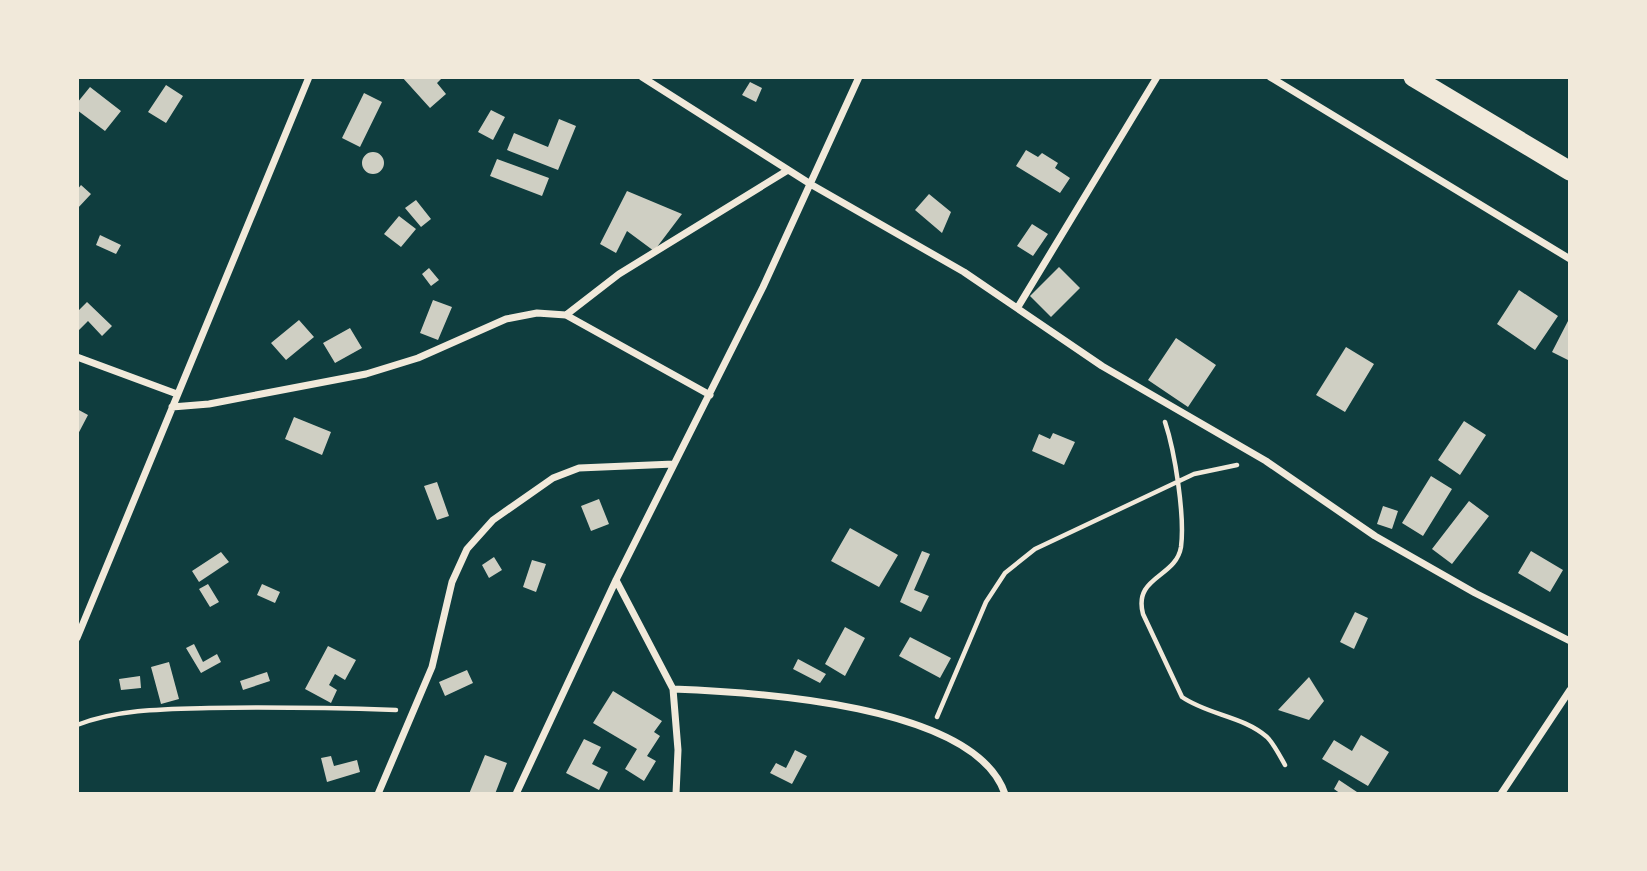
<svg xmlns="http://www.w3.org/2000/svg" width="1647" height="871" font-family="Lato,sans-serif">
	<rect width="100%" height="100%" fill="#0f3d3e"/>
	<!-- building -->
	<path fill="#cfcfc3" d="M 402,77 L 443,77 L 437,83 L 446,94 L 430,108 Z
		M 750,82 L 762,88 L 756,102 L 742,95 Z
		M 166,85 L 183,96 L 166,123 L 148,112 Z
		M 90,87 L 121,111 L 105,131 L 77,110 L 77,103 Z
		M 364,93 L 382,102 L 360,147 L 342,138 Z
		M 491,110 L 505,117 L 493,140 L 478,132 Z
		M 559,119 L 576,126 L 558,170 L 507,150 L 514,133 L 548,147 Z
		M 1026,150 L 1038,157 L 1042,153 L 1058,163 L 1055,168 L 1070,178 L 1060,193 L 1016,166 Z
		M362 163a11 11 0 1 1 22 0a11 11 0 1 1-22 0Z
		M 497,159 L 549,178 L 542,196 L 490,176 Z
		M 81,185 L 91,194 L 77,209 L 77,190 Z
		M 627,191 L 682,214 L 654,251 L 627,231 L 616,253 L 600,244 Z
		M 929,194 L 951,212 L 942,233 L 915,210 Z
		M 416,200 L 431,219 L 421,227 L 405,208 Z
		M 399,216 L 416,229 L 401,247 L 384,234 Z
		M 1032,224 L 1048,234 L 1033,256 L 1017,246 Z
		M 100,235 L 121,245 L 116,254 L 96,245 Z
		M 1059,267 L 1080,288 L 1051,317 L 1030,296 Z
		M 429,268 L 439,280 L 431,286 L 422,274 Z
		M 1519,290 L 1558,316 L 1535,350 L 1497,324 Z
		M 433,300 L 452,307 L 438,340 L 420,333 Z
		M 87,302 L 112,326 L 102,336 L 88,321 L 77,332 L 77,312 Z
		M 299,320 L 314,337 L 286,360 L 271,343 Z
		M 1568,321 L 1570,322 L 1570,361 L 1552,352 Z
		M 350,328 L 362,348 L 335,363 L 323,343 Z
		M 1176,338 L 1216,365 L 1188,407 L 1148,380 Z
		M 1346,347 L 1374,364 L 1345,412 L 1316,395 Z
		M 77,409 L 88,415 L 77,436 Z
		M 294,417 L 331,432 L 322,455 L 285,439 Z
		M 1464,421 L 1486,435 L 1460,475 L 1438,460 Z
		M 1053,433 L 1075,442 L 1064,465 L 1032,451 L 1039,434 L 1050,439 Z
		M 1431,476 L 1452,489 L 1423,536 L 1402,523 Z
		M 437,482 L 449,516 L 437,520 L 424,486 Z
		M 599,499 L 609,524 L 591,531 L 581,506 Z
		M 1469,501 L 1489,516 L 1452,564 L 1432,549 Z
		M 1383,506 L 1398,511 L 1392,529 L 1377,524 Z
		M 850,528 L 898,555 L 879,587 L 831,561 Z
		M 922,551 L 930,554 L 914,590 L 929,596 L 921,612 L 900,602 Z
		M 1531,551 L 1563,570 L 1550,592 L 1518,573 Z
		M 221,552 L 229,562 L 199,582 L 192,571 Z
		M 494,557 L 502,570 L 489,578 L 482,565 Z
		M 532,560 L 546,564 L 536,592 L 523,587 Z
		M 208,584 L 219,602 L 210,607 L 199,589 Z
		M 262,584 L 280,592 L 275,603 L 257,595 Z
		M 1355,612 L 1368,618 L 1354,649 L 1340,642 Z
		M 845,627 L 865,638 L 845,676 L 825,664 Z
		M 910,637 L 951,658 L 940,678 L 899,656 Z
		M 194,644 L 203,662 L 217,654 L 221,662 L 201,673 L 186,648 Z
		M 328,646 L 356,660 L 345,680 L 335,674 L 329,685 L 337,690 L 331,703 L 305,689 Z
		M 798,659 L 826,674 L 820,683 L 793,669 Z
		M 169,662 L 179,699 L 161,704 L 151,667 Z
		M 467,670 L 473,683 L 445,696 L 439,682 Z
		M 267,672 L 270,681 L 243,690 L 240,681 Z
		M 140,676 L 141,688 L 121,690 L 119,679 Z
		M 1309,677 L 1324,701 L 1309,720 L 1278,710 Z
		M 613,691 L 662,721 L 654,732 L 660,736 L 647,756 L 656,761 L 644,781 L 625,769 L 637,749 L 593,723 Z
		M 1361,735 L 1389,752 L 1368,786 L 1322,759 L 1334,740 L 1352,751 Z
		M 584,739 L 601,747 L 592,764 L 608,772 L 599,790 L 566,773 Z
		M 795,750 L 807,756 L 792,784 L 770,773 L 776,763 L 786,768 Z
		M 485,755 L 507,763 L 495,794 L 469,794 Z
		M 331,756 L 334,766 L 357,760 L 360,772 L 327,782 L 321,758 Z
		M 1339,780 L 1360,794 L 1341,794 L 1334,789 Z"/>
	<g fill="none" stroke-linecap="round" stroke-linejoin="round">
		<!-- path -->
		<path stroke="#f1e9da" stroke-width="4.5" d="M 1165,422 C 1175,452 1185,516 1181,547 C 1176,578 1133,576 1143,614 L 1182,697 C 1208,715 1243,716 1267,737 C 1274,744 1280,756 1285,765
			M 937,717 L 986,602 L 1005,573 L 1035,549 L 1194,474 L 1237,465
			M 77,725 C 118,709 165,709 209,708 C 272,707 334,708 396,710"/>
		<!-- minor -->
		<path stroke="#f1e9da" stroke-width="7" d="M 642,77 L 812,185 L 964,272 L 1102,366 L 1266,461 L 1375,536 L 1475,593 L 1570,641
			M 1270,77 L 1570,259
			M 1018,307 L 1157,77
			M 566,315 L 619,274 L 788,170
			M 77,357 L 177,394
			M 172,407 L 209,404 L 366,374 L 418,358 L 506,319 L 537,313 L 566,315 L 710,395
			M 616,580 L 673,689 L 678,750 L 676,794
			M 77,638 L 309,77
			M 673,689 C 754,692 975,704 1005,794
			M 378,794 L 432,667 L 452,582 L 467,549 L 493,520 L 553,478 L 579,468 L 674,464
			M 516,794 L 616,580 L 763,287 L 859,77
			M 1501,794 L 1570,690"/>
		<!-- trunk -->
		<path stroke="#f1e9da" stroke-width="19" d="M 1413,77 L 1570,171"/>
	</g>
	<!-- border -->
	<rect width="1647" height="871" fill="none" stroke="#f1e9da" stroke-width="158"/>
</svg>
